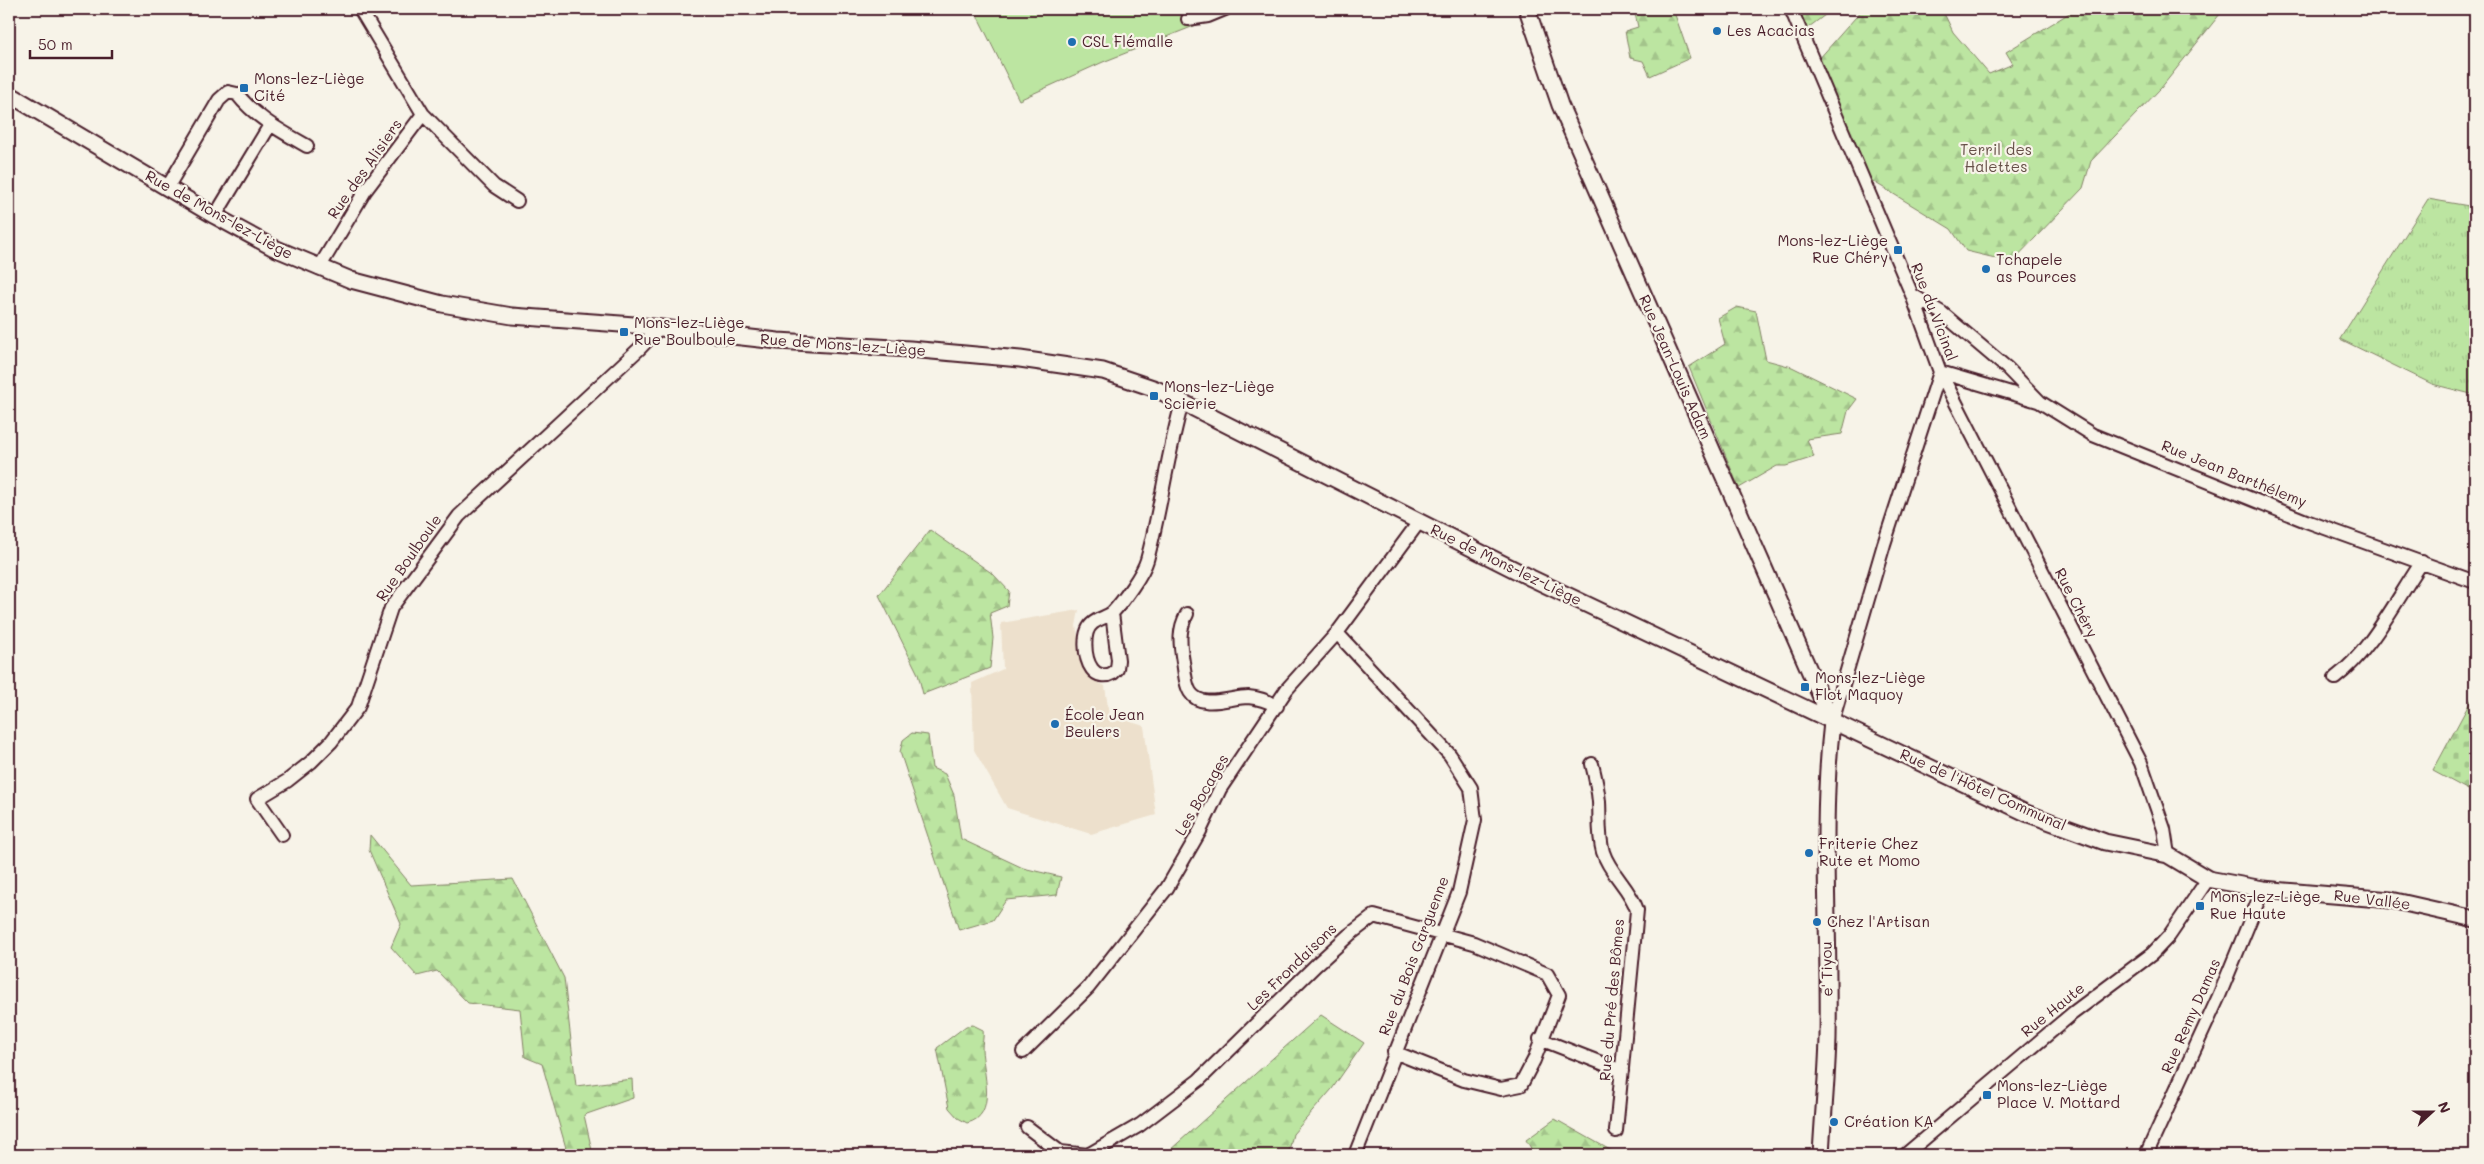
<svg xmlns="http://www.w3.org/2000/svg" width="2484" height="1164" font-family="Mali,sans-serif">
	<defs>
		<pattern id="grass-tufts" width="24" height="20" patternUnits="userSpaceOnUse" patternTransform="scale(1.25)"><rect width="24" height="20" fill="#bce5a1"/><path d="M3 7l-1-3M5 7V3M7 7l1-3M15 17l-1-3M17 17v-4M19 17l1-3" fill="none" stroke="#a3c48b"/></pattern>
		<pattern id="forest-firs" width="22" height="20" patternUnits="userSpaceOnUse" patternTransform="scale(1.25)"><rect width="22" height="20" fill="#bce5a1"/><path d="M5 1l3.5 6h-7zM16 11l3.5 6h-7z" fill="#a3c48b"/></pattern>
		<pattern id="cemetery-stones" width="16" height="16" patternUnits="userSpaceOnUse" patternTransform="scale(1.25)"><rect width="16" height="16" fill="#bce5a1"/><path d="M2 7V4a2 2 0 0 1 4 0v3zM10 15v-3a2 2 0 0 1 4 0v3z" fill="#a3c48b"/></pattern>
	</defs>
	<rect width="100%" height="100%" fill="#f7f3e8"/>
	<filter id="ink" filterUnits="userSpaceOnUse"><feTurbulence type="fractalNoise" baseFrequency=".02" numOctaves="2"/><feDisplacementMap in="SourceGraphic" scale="10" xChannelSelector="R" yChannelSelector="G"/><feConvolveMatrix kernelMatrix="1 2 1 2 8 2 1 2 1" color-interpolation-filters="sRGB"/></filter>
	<g filter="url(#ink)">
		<!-- built -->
		<path fill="#ede0cc" d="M 1079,610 L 1076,626 L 1083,663 L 1090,678 L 1105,686 L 1110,722 L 1125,720 L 1144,726 L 1156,815 L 1091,834 L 1007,808 L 974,750 L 972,683 L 1003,669 L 1001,623 Z"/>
		<!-- grass -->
		<path fill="url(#grass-tufts)" stroke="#838266" d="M 2428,199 L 2475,207 L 2475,395 L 2432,384 L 2340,339 Z"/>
		<!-- forest -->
		<path fill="url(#forest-firs)" stroke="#838266" d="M 1634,9 L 1673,9 L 1690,58 L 1650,76 L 1643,61 L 1630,58 L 1625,31 L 1638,27 Z
			M 1796,9 L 1833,9 L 1805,30 Z
			M 1863,9 L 1942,9 L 1953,32 L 1989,74 L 2013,64 L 2006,52 L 2076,9 L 2224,9 L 2161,88 L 2091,161 L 2083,188 L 2012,262 L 1966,251 L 1951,229 L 1869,179 L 1818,60 Z
			M 1737,307 L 1756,311 L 1766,360 L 1792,367 L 1857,399 L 1848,411 L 1842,434 L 1807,439 L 1814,457 L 1786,466 L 1777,466 L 1739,488 L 1689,367 L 1725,344 L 1718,318 Z
			M 930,530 L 993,574 L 1009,591 L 1007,606 L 990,613 L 993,638 L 990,668 L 923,694 L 918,674 L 879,595 Z
			M 912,733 L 928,735 L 932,768 L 945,774 L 954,795 L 961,839 L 1023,868 L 1061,877 L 1057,895 L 1006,900 L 993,920 L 959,930 L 900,752 L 903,740 Z
			M 370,835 L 411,885 L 513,879 L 564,978 L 576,1086 L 632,1079 L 633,1098 L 584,1115 L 593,1155 L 568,1155 L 542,1064 L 525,1057 L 520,1009 L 468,1003 L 437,971 L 417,976 L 391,947 L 401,924 L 369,850 Z
			M 1321,1015 L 1364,1043 L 1332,1089 L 1293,1134 L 1288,1155 L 1169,1155 L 1169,1151 Z
			M 973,1025 L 983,1030 C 984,1036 982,1043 982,1049 C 983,1072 998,1116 967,1123 L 958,1118 L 949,1108 L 937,1048 L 966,1026 Z
			M 1555,1119 L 1619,1155 L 1535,1155 L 1526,1140 Z"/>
		<!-- cemetery -->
		<path fill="url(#cemetery-stones)" stroke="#838266" d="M 2475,693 L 2475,786 L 2472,792 L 2433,771 Z"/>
		<!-- pitch -->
		<path fill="#bce5a1" stroke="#838266" d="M 974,9 L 1237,9 L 1103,62 L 1019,100 Z"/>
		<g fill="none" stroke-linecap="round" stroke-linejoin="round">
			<!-- minor casing -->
			<g stroke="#4a1f2b" stroke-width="16">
				<path id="minor" d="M 360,9 L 423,114 L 494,186 L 517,201
					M 1791,9 L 1912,295 L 1940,372 L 2141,763 L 2164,829 L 2168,855
					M 1188,19 L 1208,16 L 1225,9
					M 167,188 L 219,100 L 228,92 L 237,94 C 256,118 281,131 307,146
					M 215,216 L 270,125
					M 319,268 L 365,191 L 423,114
					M 1912,295 L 1942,313 L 2007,368 L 2040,402 L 2093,435 L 2306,521 L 2475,582
					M 1940,372 L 2038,401
					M 1112,613 L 1118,660 L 1117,669 L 1113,673 C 1106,677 1097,676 1092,669 C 1084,658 1082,631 1093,623 C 1099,618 1108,617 1113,612 C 1123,601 1143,574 1147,560 C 1161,509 1167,455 1182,403
					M 1187,614 C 1178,630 1180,644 1183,662 C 1185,672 1185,684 1190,692 C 1201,710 1231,697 1248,697 C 1259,698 1268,701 1277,706
					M 1337,633 L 1450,755 L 1471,788 L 1475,820 L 1459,892 L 1355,1155
					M 2335,678 C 2371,651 2396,600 2422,562
					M 1832,722 L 1884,544 L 1940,372
					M 1592,764 C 1595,776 1598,789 1599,802 C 1600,819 1598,835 1603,852 C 1610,874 1630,888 1637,910 L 1616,1131
					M 282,835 L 257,799 L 287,781 L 311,762 L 331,742 L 358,707 L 391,608 L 459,516 L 639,349 L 659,328
					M 1540,1039 L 1622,1071
					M 1023,1052 L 1088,988 L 1167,888 L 1200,831 L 1220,789 L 1287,689 L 1337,633 L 1419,522
					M 1027,1127 L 1060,1152 L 1088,1155 L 1140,1125 L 1199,1080 L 1316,965 L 1349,935 L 1374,916 L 1474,943 L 1547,974 L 1559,995 L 1534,1060 L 1521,1085 L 1501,1089 L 1464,1080 L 1394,1052
					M 1905,1155 L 2073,1013 L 2152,954 L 2169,936 L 2208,879
					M 2146,1155 L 2219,996 L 2263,889"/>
			</g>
			<!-- tertiary casing -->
			<g stroke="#4a1f2b" stroke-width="19">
				<path id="tertiary" d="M 1527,9 L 1560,105 L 1832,722
					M 9,94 L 215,216 L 272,247 L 351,280 L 442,304 L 512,316 L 634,325 L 778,341 L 910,349 L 1020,359 L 1103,371 L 1156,389 L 1531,578 L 2026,813 L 2105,842 L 2168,855 L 2208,879 L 2263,889 L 2391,900 L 2475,919
					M 1821,1155 C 1823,1116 1827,1077 1828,1038 C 1830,932 1820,827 1832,722"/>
			</g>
			<!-- minor -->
			<use href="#minor" stroke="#f7f3e8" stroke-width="12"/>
			<!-- tertiary -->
			<use href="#tertiary" stroke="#f7f3e8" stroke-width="15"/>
		</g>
	</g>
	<!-- markers -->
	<g fill="#1f6fb2" stroke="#f7f3e8" stroke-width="2">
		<circle cx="1717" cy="31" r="5"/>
		<circle cx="1072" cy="42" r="5"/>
		<rect x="239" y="83" width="10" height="10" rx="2.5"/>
		<rect x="1893" y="245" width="10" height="10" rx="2.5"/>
		<circle cx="1986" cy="269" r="5"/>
		<rect x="619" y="327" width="10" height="10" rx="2.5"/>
		<rect x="1149" y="391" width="10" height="10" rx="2.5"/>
		<rect x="1800" y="682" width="10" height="10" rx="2.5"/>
		<circle cx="1055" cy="724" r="5"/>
		<circle cx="1809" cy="853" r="5"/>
		<rect x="2195" y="901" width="10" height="10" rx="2.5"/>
		<circle cx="1817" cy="922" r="5"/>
		<rect x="1982" y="1090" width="10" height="10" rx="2.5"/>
		<circle cx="1834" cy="1122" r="5"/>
	</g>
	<g text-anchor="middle" stroke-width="4.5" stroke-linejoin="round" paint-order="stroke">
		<!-- poi labels -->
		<g font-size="15" fill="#4a1f2b" stroke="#f7f3e8" text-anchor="start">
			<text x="1727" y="36">Les Acacias</text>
			<text x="1082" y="47">CSL Flémalle</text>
			<text x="254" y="84">Mons-lez-Liège<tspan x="254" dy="17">Cité</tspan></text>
			<text x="1888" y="246" text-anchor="end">Mons-lez-Liège<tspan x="1888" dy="17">Rue Chéry</tspan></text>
			<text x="1996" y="265">Tchapele<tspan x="1996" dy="17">as Pources</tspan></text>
			<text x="634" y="328">Mons-lez-Liège<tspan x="634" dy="17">Rue Boulboule</tspan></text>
			<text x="1164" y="392">Mons-lez-Liège<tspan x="1164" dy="17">Scierie</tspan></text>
			<text x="1815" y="683">Mons-lez-Liège<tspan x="1815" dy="17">Flot Maquoy</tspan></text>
			<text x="1065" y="720">École Jean<tspan x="1065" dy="17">Beulers</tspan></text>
			<text x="1819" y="849">Friterie Chez<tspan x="1819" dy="17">Rute et Momo</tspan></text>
			<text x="2210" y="902">Mons-lez-Liège<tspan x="2210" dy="17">Rue Haute</tspan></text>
			<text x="1827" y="927">Chez l'Artisan</text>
			<text x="1997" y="1091">Mons-lez-Liège<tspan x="1997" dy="17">Place V. Mottard</tspan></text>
			<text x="1844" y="1127">Création KA</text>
		</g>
		<!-- park labels -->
		<g font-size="15" fill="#665048" stroke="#f7f3e8">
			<text x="1996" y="155">Terril des<tspan x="1996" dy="17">Halettes</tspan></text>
		</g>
		<!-- street labels -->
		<g font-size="15" fill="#4a1f2b" stroke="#f7f3e8">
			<text transform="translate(365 169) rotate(-55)" y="5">Rue des Alisiers</text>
			<text transform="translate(219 215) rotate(29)" y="5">Rue de Mons-lez-Liège</text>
			<text transform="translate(1934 312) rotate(69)" y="5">Rue du Vicinal</text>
			<text transform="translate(843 345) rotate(4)" y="5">Rue de Mons-lez-Liège</text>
			<text transform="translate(1675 367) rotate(66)" y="5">Rue Jean-Louis Adam</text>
			<text transform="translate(2234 474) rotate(22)" y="5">Rue Jean Barthélemy</text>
			<text transform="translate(409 558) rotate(-55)" y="5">Rue Boulboule</text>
			<text transform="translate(1506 565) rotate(26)" y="5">Rue de Mons-lez-Liège</text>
			<text transform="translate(2076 603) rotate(63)" y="5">Rue Chéry</text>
			<text transform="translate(1983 790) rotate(24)" y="5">Rue de l'Hôtel Communal</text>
			<text transform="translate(1202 795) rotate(-60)" y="5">Les Bocages</text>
			<text transform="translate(2372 900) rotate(7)" y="5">Rue Vallée</text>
			<text transform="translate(1414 956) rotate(-69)" y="5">Rue du Bois Garguenne</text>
			<text transform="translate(1292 967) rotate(-44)" y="5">Les Frondaisons</text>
			<text transform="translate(1827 969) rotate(-91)" y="5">e' Tiyou</text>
			<text transform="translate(1612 1000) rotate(-85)" y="5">Rue du Pré des Bômes</text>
			<text transform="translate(2053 1010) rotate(-39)" y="5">Rue Haute</text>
			<text transform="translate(2191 1016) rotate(-66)" y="5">Rue Remy Damas</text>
		</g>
	</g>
	<!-- margin -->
	<rect width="2484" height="1164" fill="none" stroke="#f7f3e8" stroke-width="30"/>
	<rect x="15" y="15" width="2454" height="1134" fill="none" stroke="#4a1f2b" stroke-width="2" filter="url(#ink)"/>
	<!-- north arrow -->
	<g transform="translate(2432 1112) rotate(69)" stroke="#f7f3e8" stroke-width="4" paint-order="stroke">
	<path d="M0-4L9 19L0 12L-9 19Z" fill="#4a1f2b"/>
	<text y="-8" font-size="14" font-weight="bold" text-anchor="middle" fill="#4a1f2b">N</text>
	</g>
	<!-- scale -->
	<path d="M30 50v8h82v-8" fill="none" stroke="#4a1f2b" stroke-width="2.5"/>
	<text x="38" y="50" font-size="15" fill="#4a1f2b" stroke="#f7f3e8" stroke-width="4" paint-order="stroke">50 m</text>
</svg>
